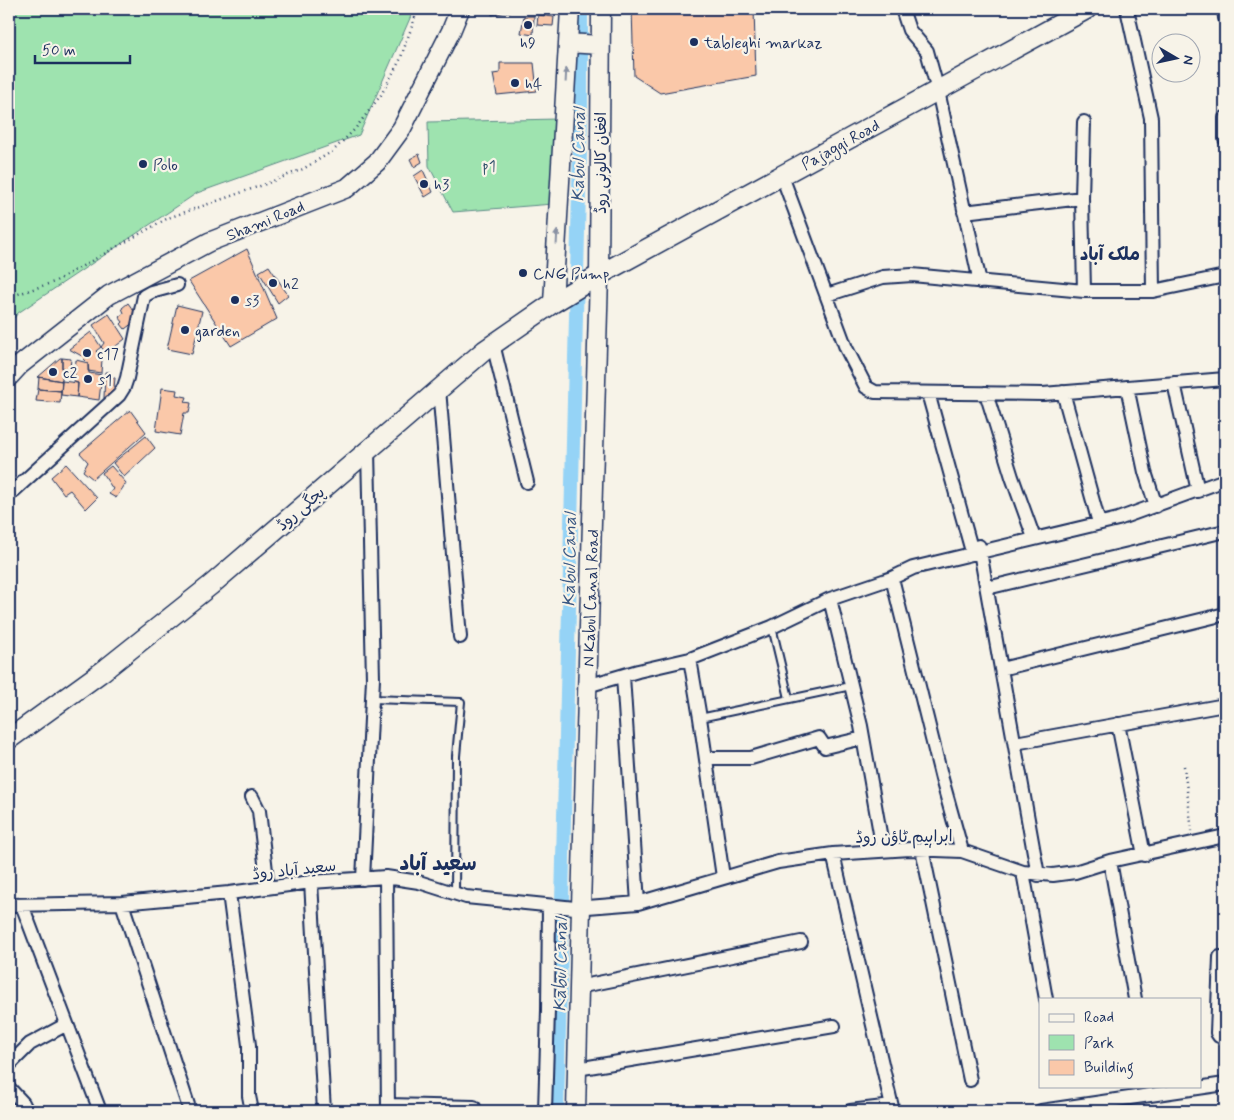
<svg xmlns="http://www.w3.org/2000/svg" width="1234" height="1120" font-family="Mynerve,'Playpen Sans Arabic',sans-serif">
	<rect width="100%" height="100%" fill="#f7f3e8"/>
	<filter id="ink" filterUnits="userSpaceOnUse"><feTurbulence type="fractalNoise" baseFrequency=".02" numOctaves="2"/><feDisplacementMap in="SourceGraphic" scale="10" xChannelSelector="R" yChannelSelector="G"/><feConvolveMatrix kernelMatrix="1 2 1 2 8 2 1 2 1" color-interpolation-filters="sRGB"/></filter>
	<g filter="url(#ink)">
		<!-- green -->
		<path fill="#9ee3af" stroke="#5c8986" d="M 9,9 L 414,9 L 359,135 L 197,193 L 18,313 L 9,324 Z
			M 557,119 L 553,204 L 453,212 L 429,166 L 428,122 Z"/>
		<g fill="none" stroke-linecap="round" stroke-linejoin="round">
			<!-- canal -->
			<path stroke="#95d3f6" stroke-width="14" d="M 557,1111 L 581,107 L 581,9"/>
		</g>
		<!-- building -->
		<path fill="#fac8a9" stroke="#1b2f5e" d="M 492,9 L 519,9 L 492,15 Z
			M 632,9 L 754,9 L 756,76 L 660,93 L 634,76 Z
			M 538,15 L 554,17 L 553,26 L 537,25 Z
			M 524,16 L 534,16 L 533,35 L 521,33 Z
			M 500,63 L 534,63 L 537,91 L 497,95 L 493,74 L 500,73 Z
			M 419,154 L 422,162 L 414,167 L 410,159 Z
			M 423,170 L 433,192 L 425,197 L 414,176 Z
			M 247,249 L 277,319 L 231,346 L 189,281 Z
			M 269,266 L 288,295 L 278,303 L 259,272 Z
			M 128,303 L 139,318 L 125,329 L 121,324 L 123,322 L 119,317 L 124,313 L 122,308 Z
			M 177,305 L 202,311 L 192,354 L 167,349 Z
			M 109,314 L 125,339 L 107,353 L 101,347 L 104,343 L 93,325 Z
			M 91,332 L 101,347 L 96,351 L 102,359 L 101,373 L 88,371 L 88,363 L 80,355 L 69,349 Z
			M 60,358 L 62,358 L 62,381 L 38,377 Z
			M 62,358 L 71,359 L 69,376 L 62,375 Z
			M 76,360 L 88,363 L 89,373 L 102,375 L 99,400 L 77,397 L 78,383 L 74,382 Z
			M 105,372 L 110,372 L 109,377 L 115,378 L 113,398 L 104,398 Z
			M 39,377 L 62,381 L 61,391 L 38,389 Z
			M 62,381 L 78,383 L 77,397 L 61,395 Z
			M 162,388 L 177,390 L 176,395 L 187,397 L 185,402 L 191,403 L 189,413 L 184,413 L 180,435 L 156,431 Z
			M 38,389 L 61,391 L 60,403 L 36,401 Z
			M 130,410 L 146,432 L 93,479 L 83,471 L 88,462 L 80,453 Z
			M 146,436 L 155,448 L 124,477 L 113,463 Z
			M 66,464 L 97,498 L 86,509 L 70,490 L 64,494 L 51,477 Z
			M 111,466 L 126,483 L 116,498 L 109,494 L 113,489 L 102,473 Z"/>
		<g fill="none" stroke-linecap="round" stroke-linejoin="round">
			<!-- lane casing -->
			<g stroke="#1b2f5e" stroke-width="10">
				<path id="lane" d="M 772,627 L 789,698
					M 372,699 L 461,702 L 456,756 L 455,894
					M 700,718 L 851,686"/>
			</g>
			<!-- street casing -->
			<g stroke="#1b2f5e" stroke-width="16">
				<path id="street" d="M 902,9 L 909,30 L 927,51 L 938,91 L 980,282
					M 1127,9 L 1151,118 L 1153,291
					M 1224,9 L 1225,18
					M 1225,118 L 1225,139
					M 782,176 L 846,348 L 866,387 L 875,392 L 1043,394 L 1225,379
					M 964,212 L 1082,198
					M 1084,291 L 1082,198 L 1084,122
					M 827,295 L 883,277 L 912,275 L 1084,291 L 1153,291 L 1225,276
					M 493,344 L 527,482
					M 1174,383 L 1198,491
					M 1127,387 L 1145,472 L 1156,506
					M 439,389 L 460,637
					M 1063,392 L 1099,523
					M 928,393 L 971,548 L 979,546 L 1038,875
					M 986,393 L 1012,477 L 1034,538
					M 9,495 L 119,395 L 124,387 L 127,378 L 144,296 L 151,292 L 177,285
					M 892,578 L 942,779 L 962,851
					M 987,588 L 1225,531
					M 830,599 L 861,726 L 883,850
					M 690,659 L 700,718 L 723,877
					M 1001,669 L 1225,614
					M 623,676 L 638,903
					M 587,686 L 638,671 L 690,659 L 772,627 L 830,599 L 892,578 L 913,568 L 1118,519 L 1225,480
					M 1118,724 L 1144,855
					M 1015,743 L 1225,705
					M 706,758 L 751,758 L 819,738 L 825,747 L 863,738
					M 252,797 L 259,811 L 268,888
					M 922,849 L 970,1080
					M 833,854 L 893,1111
					M 1110,861 L 1135,999
					M 1023,872 L 1046,999
					M 386,877 L 388,1111
					M 363,879 L 373,679 L 368,450
					M 311,882 L 324,1111
					M 229,893 L 249,1045 L 249,1096 L 252,1111
					M 122,903 L 190,1111
					M 9,905 L 122,903 L 229,893 L 311,882 L 386,877 L 419,882 L 466,897 L 575,908 L 638,903 L 778,862 L 833,854 L 910,849 L 962,851 L 1023,872 L 1053,875 L 1075,872 L 1110,861 L 1225,836
					M 22,905 L 100,1111
					M 1220,957 L 1217,1033 L 1219,1036 L 1225,1038
					M 578,987 L 801,942
					M 9,1065 L 30,1044 L 67,1024
					M 577,1069 L 834,1026
					M 9,1088 L 23,1103 L 27,1111
					M 388,1105 L 474,1107
					M 545,1111 L 548,1010 L 549,906
					M 850,1111 L 892,1106
					M 1041,1111 L 1225,1084"/>
			</g>
			<!-- secondary casing -->
			<g stroke="#1b2f5e" stroke-width="21">
				<path id="secondary" d="M 568,43 L 600,45
					M 553,303 L 570,9
					M 9,377 L 20,365 L 109,295 L 209,242 L 347,188 L 377,162 L 402,128 L 451,31 L 460,9
					M 576,1111 L 581,907 L 599,276 L 601,9"/>
			</g>
			<!-- primary casing -->
			<g stroke="#1b2f5e" stroke-width="22">
				<path id="primary" d="M 9,739 L 103,671 L 211,585 L 485,350 L 553,303 L 599,275 L 1087,9"/>
			</g>
			<!-- path -->
			<path stroke="#1b2f5e" stroke-width="2.5" stroke-dasharray="1 4" stroke-linecap="butt" d="M 9,297 L 54,282 L 168,218 L 263,185 L 303,169 L 333,151 L 355,129 L 381,95 L 400,60 L 418,9
				M 1184,766 L 1192,831"/>
			<!-- lane -->
			<use href="#lane" stroke="#f7f3e8" stroke-width="6"/>
			<!-- street -->
			<use href="#street" stroke="#f7f3e8" stroke-width="12"/>
			<!-- secondary -->
			<use href="#secondary" stroke="#f7f3e8" stroke-width="18"/>
			<!-- primary -->
			<use href="#primary" stroke="#f7f3e8" stroke-width="19"/>
		</g>
		<!-- one-way arrows -->
		<defs><path id="oneway-solid" d="M-6-.8H1V-3.2L6.5 0L1 3.2V.8H-6Z" transform="scale(1.25)"/></defs>
		<g fill="#8991a3">
			<use href="#oneway-solid" transform="translate(566 75) rotate(-87)"/>
			<use href="#oneway-solid" transform="translate(557 237) rotate(-87)"/>
		</g>
	</g>
	<!-- markers -->
	<g fill="#1b2f5e" stroke="#f7f3e8" stroke-width="2">
		<circle cx="528" cy="25" r="5"/>
		<circle cx="694" cy="42" r="5"/>
		<circle cx="515" cy="83" r="5"/>
		<circle cx="143" cy="164" r="5"/>
		<circle cx="424" cy="184" r="5"/>
		<circle cx="523" cy="273" r="5"/>
		<circle cx="273" cy="283" r="5"/>
		<circle cx="235" cy="300" r="5"/>
		<circle cx="185" cy="330" r="5"/>
		<circle cx="87" cy="353" r="5"/>
		<circle cx="53" cy="372" r="5"/>
		<circle cx="88" cy="379" r="5"/>
	</g>
	<g text-anchor="middle" stroke-width="4.5" stroke-linejoin="round" paint-order="stroke">
		<!-- poi labels -->
		<g font-size="16" fill="#1b2f5e" stroke="#f7f3e8" text-anchor="start">
			<text x="528" y="48" text-anchor="middle">h9</text>
			<text x="704" y="48">tableghi markaz</text>
			<text x="525" y="89">h4</text>
			<text x="153" y="170">Polo</text>
			<text x="434" y="190">h3</text>
			<text x="533" y="279">CNG Pump</text>
			<text x="283" y="289">h2</text>
			<text x="245" y="306">s3</text>
			<text x="195" y="336">garden</text>
			<text x="97" y="359">c17</text>
			<text x="63" y="378">c2</text>
			<text x="98" y="385">s1</text>
		</g>
		<!-- street labels -->
		<g font-size="16" fill="#1b2f5e" stroke="#f7f3e8">
			<text transform="translate(840 144) rotate(-29)" y="6">Pajaggi Road</text>
			<text transform="translate(600 163) rotate(-90)" y="6">افغان کالونی روڈ</text>
			<text transform="translate(265 220) rotate(-22)" y="6">Shami Road</text>
			<text transform="translate(300 508) rotate(-41)" y="6">پجگی روڈ</text>
			<text transform="translate(590 598) rotate(-88)" y="6">N Kabul Canal Road</text>
			<text transform="translate(904 836) rotate(-1)" y="6">ابراہیم ٹاؤن روڈ</text>
			<text transform="translate(294 869) rotate(-6)" y="6">سعید آباد روڈ</text>
		</g>
		<!-- park labels -->
		<g font-size="16" fill="#35536e" stroke="#f7f3e8">
			<text x="489" y="171">p1</text>
		</g>
		<!-- water labels -->
		<g font-size="18" font-style="italic" fill="#3a5884" stroke="#f7f3e8">
			<text transform="translate(578 155) rotate(-89)" y="6">Kabul Canal</text>
			<text transform="translate(569 560) rotate(-89)" y="6">Kabul Canal</text>
			<text transform="translate(560 965) rotate(-89)" y="6">Kabul Canal</text>
		</g>
		<!-- neighbourhood labels -->
		<g font-size="18" font-weight="bold" fill="#1b2f5e" stroke="#f7f3e8">
			<text x="1110" y="260">ملک آباد</text>
		</g>
		<!-- district labels -->
		<g font-size="21" font-weight="bold" fill="#1b2f5e" stroke="#f7f3e8">
			<text x="438" y="870">سعید آباد</text>
		</g>
	</g>
	<!-- margin -->
	<rect width="1234" height="1120" fill="none" stroke="#f7f3e8" stroke-width="30"/>
	<rect x="15" y="15" width="1204" height="1090" fill="none" stroke="#1b2f5e" stroke-width="2" filter="url(#ink)"/>
	<!-- legend -->
	<rect x="1039" y="998" width="162" height="90" fill="#f7f3e8" stroke="#9fa5b1"/>
	<rect x="1049" y="1014" width="25" height="8" fill="#f7f3e8" stroke="#9fa5b1"/>
	<text x="1084" y="1022" font-size="15" fill="#1b2f5e">Road</text>
	<rect x="1049" y="1035" width="25" height="15" fill="#9ee3af" stroke="#9fa5b1"/>
	<text x="1084" y="1048" font-size="15" fill="#1b2f5e">Park</text>
	<rect x="1049" y="1060" width="25" height="15" fill="#fac8a9" stroke="#9fa5b1"/>
	<text x="1084" y="1072" font-size="15" fill="#1b2f5e">Building</text>
	<!-- north arrow -->
	<g transform="translate(1176 58) rotate(99)"><circle r="24" fill="#f7f3e8" stroke="#9fa5b1"/>
	<path d="M0-4L9 19L0 12L-9 19Z" fill="#1b2f5e"/>
	<text y="-8" font-size="14" font-weight="bold" text-anchor="middle" fill="#1b2f5e">N</text>
	</g>
	<!-- scale -->
	<path d="M35 55v8h95v-8" fill="none" stroke="#1b2f5e" stroke-width="2.5"/>
	<text x="42" y="55" font-size="15" fill="#1b2f5e" stroke="#f7f3e8" stroke-width="4" paint-order="stroke">50 m</text>
</svg>
